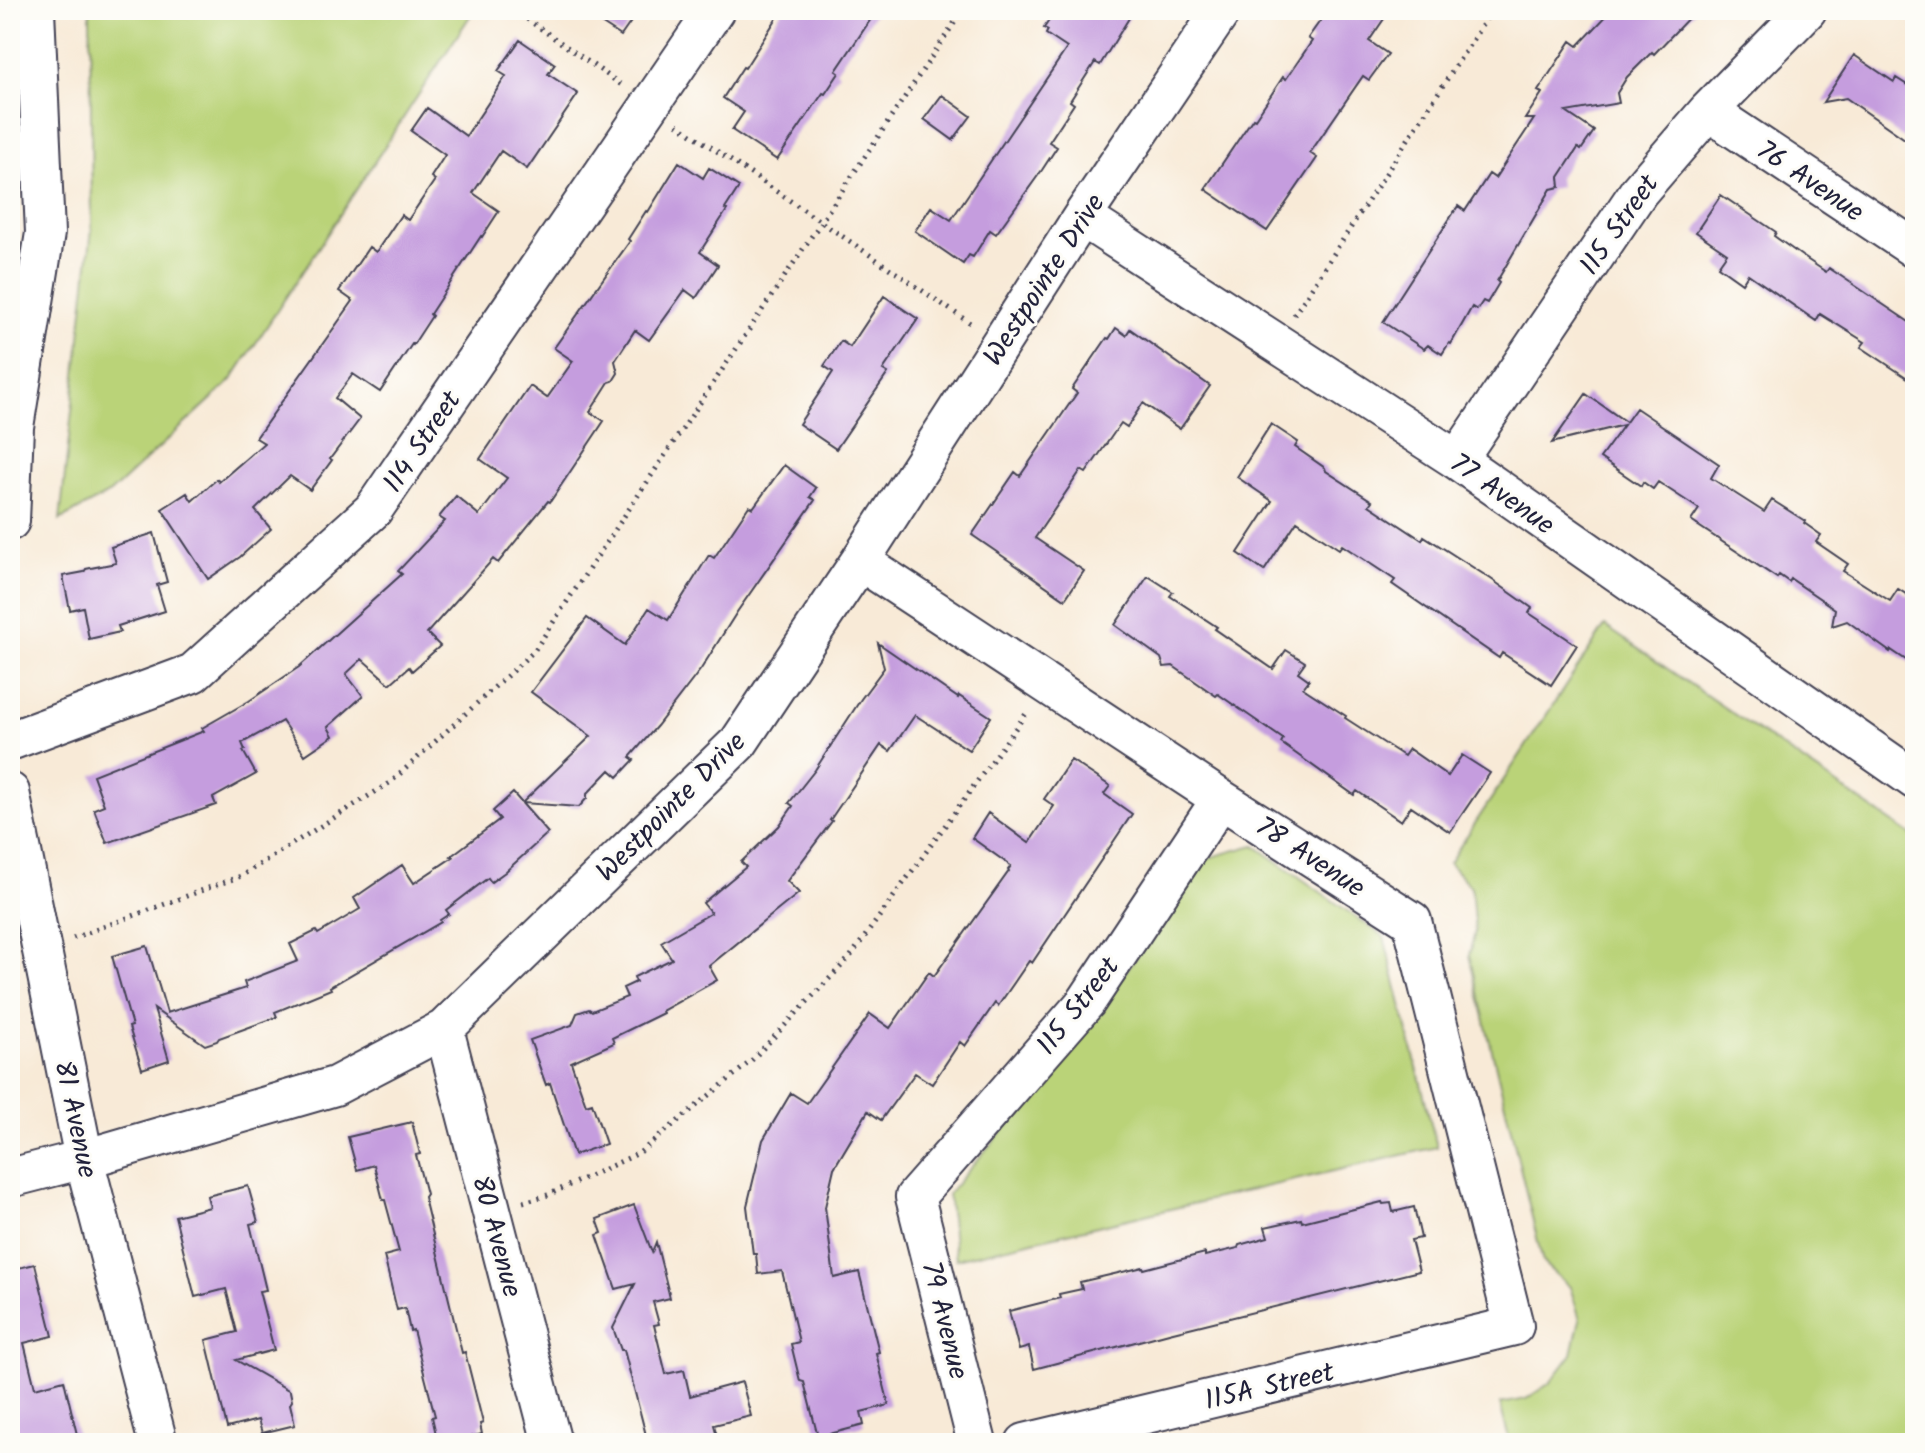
<svg xmlns="http://www.w3.org/2000/svg" width="1925" height="1453" font-family="Kalam,sans-serif">
	<rect width="100%" height="100%" fill="#fdfcf7"/>
	<filter id="ink" filterUnits="userSpaceOnUse"><feTurbulence type="fractalNoise" baseFrequency=".0125" numOctaves="2"/><feDisplacementMap in="SourceGraphic" scale="16" xChannelSelector="R" yChannelSelector="G"/><feConvolveMatrix kernelMatrix="1 2 1 2 8 2 1 2 1" color-interpolation-filters="sRGB"/></filter>
	<filter id="wash" filterUnits="userSpaceOnUse"><feTurbulence type="fractalNoise" baseFrequency=".006" numOctaves="4" result="noise"/><feDisplacementMap in="SourceGraphic" scale="32" xChannelSelector="R" yChannelSelector="G"/><feGaussianBlur stdDeviation="1.8" result="paint"/><feColorMatrix in="noise" values="0 0 0 0 0 0 0 0 0 0 0 0 0 0 0 0 0 1.4 0 .05"/><feComposite in="paint" operator="in"/></filter>
	<g filter="url(#wash)">
		<rect width="100%" height="100%" fill="#f8ead7"/>
		<!-- green -->
		<path fill="#bad378" stroke="#6e7a5a" stroke-width="2" d="M 90,10 L 474,10 L 231,381 L 110,493 L 60,520 L 92,228 Z
			M 1605,626 L 1915,838 L 1915,1437 L 1891,1443 L 1510,1443 L 1500,1404 L 1526,1399 L 1550,1383 L 1572,1354 L 1580,1319 L 1570,1287 L 1543,1263 L 1469,955 L 1475,932 L 1471,887 L 1449,863 Z
			M 1254,845 L 1384,937 L 1437,1147 L 956,1259 L 948,1194 L 1069,1053 L 1204,859 Z"/>
		<g id="blocks">
			<!-- building -->
			<path fill="#c59dde" d="M 581,10 L 639,10 L 621,36 Z
				M 782,10 L 877,10 L 836,71 L 839,73 L 825,94 L 823,93 L 777,160 L 732,130 L 744,112 L 723,98 L 743,67 L 745,68 Z
				M 1056,10 L 1134,10 L 1100,65 L 1095,62 L 1070,101 L 1074,104 L 1049,142 L 1057,147 L 1042,170 L 996,234 L 990,230 L 973,257 L 969,255 L 963,264 L 915,231 L 931,207 L 951,220 L 1067,48 L 1046,34 L 1048,30 L 1044,28 Z
				M 1331,10 L 1390,10 L 1369,41 L 1388,54 L 1369,80 L 1363,76 L 1310,153 L 1317,158 L 1267,231 L 1205,189 L 1253,118 L 1255,119 L 1283,77 L 1286,79 L 1312,41 L 1308,38 L 1325,14 L 1327,15 Z
				M 1612,10 L 1696,10 L 1654,54 L 1652,52 L 1627,77 L 1617,93 L 1619,103 L 1566,112 L 1594,131 L 1581,150 L 1578,148 L 1559,177 L 1560,187 L 1551,189 L 1497,281 L 1499,283 L 1487,303 L 1483,301 L 1477,310 L 1472,307 L 1451,344 L 1449,343 L 1442,354 L 1428,345 L 1424,349 L 1383,322 L 1458,206 L 1465,211 L 1489,174 L 1495,178 L 1534,119 L 1525,119 L 1542,93 L 1538,91 L 1571,41 L 1578,46 Z
				M 520,40 L 555,64 L 548,74 L 578,94 L 527,169 L 501,151 L 473,193 L 499,211 L 482,237 L 481,236 L 430,314 L 432,316 L 413,345 L 412,344 L 380,392 L 353,374 L 335,398 L 360,419 L 330,459 L 332,460 L 310,490 L 290,476 L 255,510 L 271,529 L 240,557 L 208,579 L 162,509 L 187,493 L 192,501 L 217,479 L 219,482 L 264,443 L 256,438 L 353,301 L 339,291 L 369,247 L 376,252 L 401,215 L 408,220 L 435,180 L 431,177 L 445,155 L 411,131 L 427,108 L 466,136 L 506,76 L 498,71 Z
				M 1854,55 L 1894,82 L 1896,78 L 1915,90 L 1915,146 L 1846,98 L 1823,102 Z
				M 942,95 L 971,116 L 953,140 L 924,119 Z
				M 679,162 L 703,178 L 709,168 L 739,187 L 725,209 L 727,210 L 700,252 L 718,265 L 696,298 L 685,290 L 649,340 L 635,330 L 615,361 L 618,373 L 613,381 L 609,382 L 590,412 L 604,421 L 550,502 L 548,501 L 498,563 L 493,559 L 427,633 L 440,646 L 412,671 L 409,667 L 390,684 L 362,659 L 346,674 L 363,696 L 328,727 L 333,736 L 305,755 L 282,721 L 242,743 L 245,750 L 243,751 L 256,774 L 213,798 L 216,805 L 107,843 L 94,809 L 104,805 L 93,775 L 204,731 L 202,728 L 249,701 L 299,667 L 402,574 L 398,571 L 445,521 L 439,517 L 456,496 L 479,515 L 507,478 L 480,459 L 530,386 L 547,398 L 573,361 L 554,348 L 630,241 L 628,239 L 646,211 L 648,212 Z
				M 1721,195 L 1776,232 L 1774,236 L 1802,256 L 1826,272 L 1829,268 L 1915,326 L 1915,383 L 1861,347 L 1865,342 L 1820,314 L 1816,321 L 1748,274 L 1742,283 L 1718,266 L 1727,253 L 1696,232 Z
				M 884,296 L 918,319 L 883,370 L 888,373 L 836,449 L 799,424 L 833,372 L 824,366 L 841,341 L 850,347 Z
				M 1116,328 L 1126,335 L 1130,329 L 1210,386 L 1180,429 L 1143,403 L 1127,427 L 1121,423 L 1086,473 L 1081,470 L 1035,538 L 1084,571 L 1065,599 L 972,535 L 1015,472 L 1020,476 L 1077,393 L 1072,389 L 1107,338 L 1109,339 Z
				M 1586,394 L 1626,422 L 1636,408 L 1719,464 L 1711,478 L 1764,512 L 1772,500 L 1805,521 L 1804,523 L 1821,535 L 1816,542 L 1848,564 L 1843,571 L 1890,601 L 1898,589 L 1915,600 L 1915,666 L 1891,650 L 1890,652 L 1847,621 L 1832,626 L 1835,609 L 1791,579 L 1789,582 L 1779,575 L 1777,578 L 1691,521 L 1699,509 L 1658,482 L 1653,489 L 1643,482 L 1641,486 L 1600,458 L 1624,425 L 1552,443 Z
				M 1271,424 L 1298,442 L 1295,447 L 1325,468 L 1326,471 L 1372,501 L 1369,505 L 1422,540 L 1424,536 L 1491,579 L 1532,608 L 1529,613 L 1577,645 L 1551,685 L 1502,653 L 1499,658 L 1392,584 L 1395,580 L 1342,545 L 1339,549 L 1297,521 L 1264,571 L 1238,553 L 1272,501 L 1237,477 Z
				M 784,465 L 816,488 L 810,497 L 815,500 L 737,612 L 701,669 L 657,726 L 630,757 L 634,760 L 618,777 L 610,770 L 587,794 L 587,798 L 579,807 L 522,803 L 591,736 L 531,692 L 587,618 L 625,645 L 649,608 L 668,620 L 709,555 L 714,558 L 749,506 L 753,508 Z
				M 154,533 L 167,582 L 157,585 L 165,611 L 118,626 L 120,632 L 89,639 L 83,607 L 70,610 L 63,576 L 84,572 L 86,569 L 116,563 L 111,547 Z
				M 1148,576 L 1173,592 L 1170,596 L 1217,627 L 1215,629 L 1273,669 L 1286,650 L 1305,662 L 1298,672 L 1309,680 L 1303,688 L 1346,716 L 1345,718 L 1404,756 L 1409,749 L 1448,776 L 1462,755 L 1490,773 L 1450,832 L 1411,806 L 1401,821 L 1357,791 L 1354,795 L 1281,743 L 1283,739 L 1218,694 L 1216,696 L 1173,666 L 1164,667 L 1161,658 L 1115,625 Z
				M 878,643 L 958,698 L 959,696 L 991,717 L 969,750 L 915,715 L 890,751 L 881,745 L 830,820 L 832,821 L 787,881 L 799,893 L 709,966 L 717,980 L 662,1011 L 663,1013 L 612,1038 L 614,1043 L 571,1062 L 586,1105 L 592,1103 L 606,1144 L 574,1155 L 550,1083 L 546,1085 L 530,1040 L 572,1025 L 577,1013 L 589,1009 L 592,1011 L 627,997 L 623,988 L 636,982 L 634,977 L 672,959 L 661,942 L 711,913 L 703,903 L 746,867 L 741,862 L 779,826 L 793,806 L 789,803 L 815,770 L 861,699 L 884,668 Z
				M 1071,760 L 1110,786 L 1104,794 L 1132,814 L 1032,963 L 1029,961 L 998,1006 L 995,1003 L 965,1046 L 960,1042 L 932,1084 L 915,1073 L 881,1120 L 868,1111 L 834,1168 L 825,1207 L 834,1278 L 859,1272 L 879,1352 L 876,1353 L 889,1405 L 861,1412 L 864,1425 L 818,1437 L 804,1382 L 800,1381 L 791,1344 L 799,1342 L 782,1271 L 758,1274 L 756,1254 L 753,1254 L 747,1206 L 763,1140 L 791,1093 L 807,1103 L 870,1014 L 890,1028 L 929,972 L 934,976 L 1009,871 L 1008,870 L 1011,866 L 972,838 L 988,813 L 1029,843 L 1054,806 L 1044,799 Z
				M 513,793 L 548,833 L 505,872 L 491,882 L 488,878 L 446,910 L 449,914 L 440,920 L 441,922 L 330,987 L 331,989 L 275,1012 L 277,1017 L 219,1038 L 217,1041 L 205,1045 L 154,1009 L 169,1060 L 142,1069 L 129,1027 L 132,1026 L 112,956 L 147,946 L 167,1013 L 246,988 L 244,982 L 298,961 L 290,944 L 316,931 L 318,934 L 360,909 L 354,898 L 402,865 L 414,883 L 453,857 L 451,856 L 500,819 L 493,811 Z
				M 412,1122 L 420,1154 L 416,1155 L 426,1194 L 424,1197 L 426,1206 L 462,1353 L 465,1352 L 483,1423 L 480,1424 L 482,1434 L 448,1443 L 438,1443 L 432,1417 L 435,1416 L 413,1330 L 410,1331 L 405,1308 L 397,1310 L 384,1256 L 399,1252 L 385,1200 L 383,1200 L 374,1165 L 357,1170 L 348,1137 Z
				M 248,1186 L 258,1222 L 250,1224 L 266,1290 L 259,1291 L 274,1350 L 236,1360 L 290,1391 L 292,1401 L 290,1404 L 295,1425 L 262,1433 L 258,1420 L 227,1428 L 206,1340 L 237,1332 L 226,1289 L 195,1297 L 175,1216 L 210,1207 L 207,1196 Z
				M 1382,1202 L 1383,1204 L 1391,1203 L 1393,1212 L 1414,1207 L 1421,1238 L 1411,1240 L 1419,1271 L 1169,1333 L 1034,1369 L 1029,1347 L 1019,1350 L 1009,1311 L 1060,1298 L 1059,1294 L 1082,1289 L 1080,1282 L 1131,1270 L 1143,1267 L 1144,1269 L 1205,1253 L 1205,1256 L 1238,1248 L 1239,1245 L 1268,1237 L 1265,1227 L 1301,1219 L 1302,1222 Z
				M 634,1205 L 652,1252 L 656,1242 L 670,1298 L 653,1302 L 659,1324 L 654,1325 L 666,1374 L 684,1370 L 690,1396 L 742,1382 L 751,1416 L 714,1425 L 719,1443 L 648,1443 L 624,1350 L 621,1350 L 613,1328 L 635,1284 L 616,1289 L 597,1235 L 602,1233 L 597,1219 Z
				M 35,1264 L 53,1336 L 24,1343 L 35,1388 L 64,1380 L 79,1443 L 10,1443 L 10,1270 Z"/>
		</g>
	</g>
	<g filter="url(#ink)">
		<use href="#blocks" fill-opacity="0" stroke="#424052" stroke-width="2"/>
		<g fill="none" stroke-linecap="round" stroke-linejoin="round">
			<!-- minor casing -->
			<g stroke="#424052" stroke-width="42">
				<path id="minor" d="M 1708,111 L 1915,249
					M 1082,217 L 1457,460 L 1915,780
					M 1457,460 L 1639,191 L 1708,111 L 1807,10
					M 10,521 L 14,427 L 45,233 L 35,10
					M 860,561 L 1221,799 L 1412,921 L 1514,1326 L 1025,1443
					M 10,741 L 193,673 L 373,510 L 715,10
					M 10,792 L 84,1159 L 158,1443
					M 444,1029 L 552,1443
					M 10,1178 L 84,1159 L 335,1086 L 444,1029 L 739,742 L 860,561 L 1082,217 L 1222,10
					M 977,1443 L 915,1197 L 1086,1002 L 1221,799"/>
			</g>
			<!-- path -->
			<path stroke="#424052" stroke-width="5" stroke-dasharray="2 6" stroke-linecap="butt" d="M 514,10 L 623,86
				M 677,124 L 973,325
				M 1294,315 L 1492,10
				M 73,938 L 241,876 L 391,782 L 534,651 L 963,10
				M 523,1202 L 548,1195 L 639,1153 L 750,1062 L 850,957 L 1028,711"/>
			<!-- minor -->
			<use href="#minor" stroke="#fff" stroke-width="38"/>
		</g>
	</g>
	<g text-anchor="middle" stroke-width="6" stroke-linejoin="round" paint-order="stroke">
		<!-- street labels -->
		<g font-size="28" fill="#22223b" stroke="#fdfcf7">
			<text transform="translate(1811 180) rotate(34)" y="10">76 Avenue</text>
			<text transform="translate(1618 224) rotate(-55)" y="10">115 Street</text>
			<text transform="translate(1043 279) rotate(-57)" y="10">Westpointe Drive</text>
			<text transform="translate(421 441) rotate(-56)" y="10">114 Street</text>
			<text transform="translate(1503 493) rotate(35)" y="10">77 Avenue</text>
			<text transform="translate(670 806) rotate(-45)" y="10">Westpointe Drive</text>
			<text transform="translate(1311 856) rotate(33)" y="10">78 Avenue</text>
			<text transform="translate(1077 1005) rotate(-52)" y="10">115 Street</text>
			<text transform="translate(77 1119) rotate(78)" y="10">81 Avenue</text>
			<text transform="translate(498 1236) rotate(75)" y="10">80 Avenue</text>
			<text transform="translate(946 1320) rotate(76)" y="10">79 Avenue</text>
			<text transform="translate(1269 1385) rotate(-13)" y="10">115A Street</text>
		</g>
	</g>
	<!-- margin -->
	<rect width="1925" height="1453" fill="none" stroke="#fdfcf7" stroke-width="40"/>
</svg>
